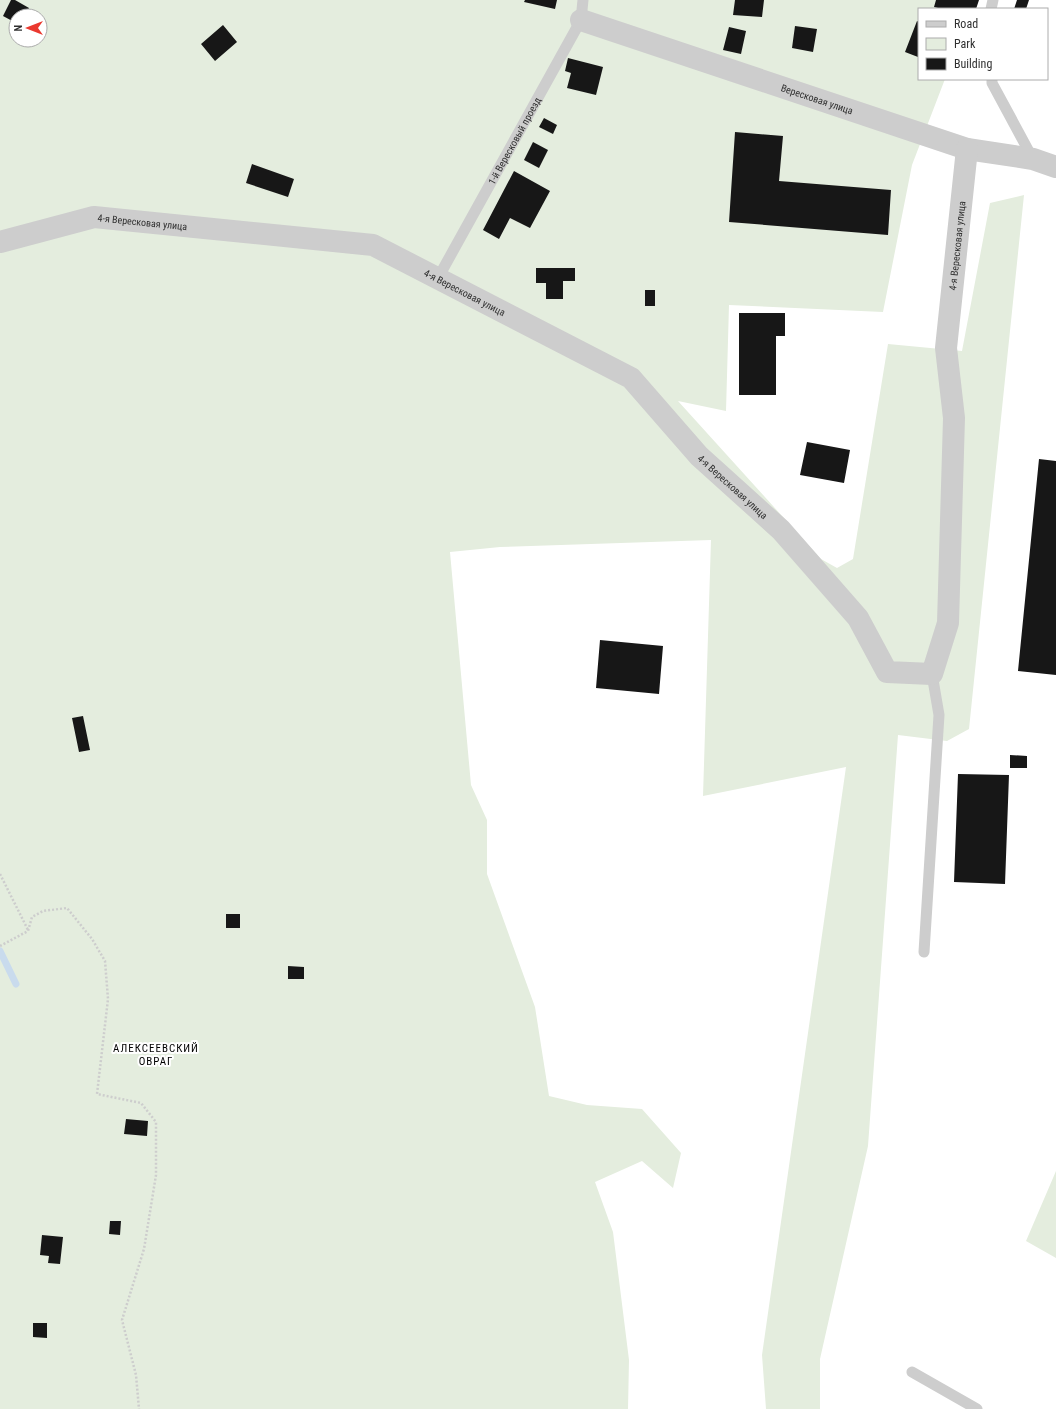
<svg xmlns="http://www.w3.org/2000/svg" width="1056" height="1409" font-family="'Roboto Condensed',sans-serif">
	<rect width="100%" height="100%" fill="#fff"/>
	<!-- green -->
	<path fill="#e4edde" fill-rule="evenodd" d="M 0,0 L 975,0 L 972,9 L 919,9 L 919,79 L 945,79 L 912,165 L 883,312 L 729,305 L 726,411 L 678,401 L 821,559 L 837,568 L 853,559 L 888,344 L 962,351 L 990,203 L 1024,195 L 969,729 L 947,741 L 898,735 L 868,1146 L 820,1359 L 820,1409 L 766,1409 L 762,1355 L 846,767 L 703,796 L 711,540 L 500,547 L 450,552 L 471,785 L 487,820 L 487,874 L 535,1007 L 549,1096 L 587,1105 L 642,1109 L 681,1153 L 673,1188 L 642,1161 L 595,1182 L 613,1232 L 629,1360 L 628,1409 L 0,1409 ZM 16,16 L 40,16 L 40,40 L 16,40 Z
		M 1056,1171 L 1056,1258 L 1026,1241 Z"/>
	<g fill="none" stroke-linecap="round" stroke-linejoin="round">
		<!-- stream -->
		<path stroke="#c9dbed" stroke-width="7" d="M 0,951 L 16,984"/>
	</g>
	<!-- building -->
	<path fill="#171717" d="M 11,0 L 15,0 L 29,8 L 25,16 L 16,16 L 16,23 L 3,16 Z
		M 525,0 L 557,0 L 555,9 L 524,2 Z
		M 735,0 L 764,0 L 762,17 L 733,15 Z
		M 936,0 L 979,0 L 976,9 L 942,9 L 934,7 Z
		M 1017,0 L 1029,0 L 1026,9 L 1014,9 Z
		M 917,21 L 919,22 L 919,54 L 918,57 L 905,52 Z
		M 223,25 L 237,42 L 215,61 L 201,44 Z
		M 795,26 L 817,29 L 813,52 L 792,48 Z
		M 729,27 L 746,31 L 741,54 L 723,50 Z
		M 568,58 L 603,67 L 596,95 L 567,88 L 571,73 L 565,71 Z
		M 544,118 L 557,125 L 553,134 L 539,127 Z
		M 735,132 L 783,136 L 779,181 L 891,190 L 888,235 L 729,222 Z
		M 533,142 L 548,150 L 539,168 L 524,160 Z
		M 252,164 L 294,179 L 288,197 L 246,183 Z
		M 514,171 L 550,191 L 530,228 L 510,218 L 499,239 L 483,230 Z
		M 536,268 L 575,268 L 575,281 L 563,281 L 563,299 L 546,299 L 546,283 L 536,283 Z
		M 645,290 L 655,290 L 655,306 L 645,306 Z
		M 739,313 L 785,313 L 785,336 L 776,336 L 776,395 L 739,395 Z
		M 807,442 L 850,450 L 844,483 L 800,475 Z
		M 1039,459 L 1056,461 L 1056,675 L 1018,671 Z
		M 600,640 L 663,646 L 659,694 L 596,688 Z
		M 83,716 L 90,750 L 79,752 L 72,718 Z
		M 1010,755 L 1027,756 L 1027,768 L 1010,768 Z
		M 958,774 L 1009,775 L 1005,884 L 954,882 Z
		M 226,914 L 240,914 L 240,928 L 226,928 Z
		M 288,966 L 304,967 L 304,979 L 288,979 Z
		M 126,1119 L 148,1121 L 147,1136 L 124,1134 Z
		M 110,1221 L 121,1221 L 120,1235 L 109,1234 Z
		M 42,1235 L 63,1237 L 60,1264 L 48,1263 L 49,1256 L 40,1255 Z
		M 33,1323 L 47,1323 L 47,1338 L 33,1337 Z"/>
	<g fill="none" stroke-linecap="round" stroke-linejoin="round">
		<!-- path -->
		<path stroke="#cdcdcd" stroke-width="2.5" stroke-dasharray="2 2" stroke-linecap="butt" d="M 0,874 L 28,930
			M 0,946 L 28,931 L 32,917 L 43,911 L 67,908 L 92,939 L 105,961 L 108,999 L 97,1094 L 141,1103 L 156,1122 L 156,1175 L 144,1249 L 122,1320 L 136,1375 L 139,1409"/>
		<!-- lane -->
		<g stroke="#cdcdcd" stroke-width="11">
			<path d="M 991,9 L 993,0"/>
			<path d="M 992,79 L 992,83 L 1033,159"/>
			<path id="s1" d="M 438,278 L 581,20 L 583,0"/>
			<path d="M 924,952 L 939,715 L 932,674"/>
			<path d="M 912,1372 L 977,1409"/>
		</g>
		<!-- street -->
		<g stroke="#cdcdcd" stroke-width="22">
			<path id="s2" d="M 581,20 L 967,149 L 1033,159 L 1056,167"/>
			<path id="s3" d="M 0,242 L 94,217 L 373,245 L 631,378 L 699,456 L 781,530 L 858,618 L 887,672 L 932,674 L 948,623 L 954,418 L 946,348 L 967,149"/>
		</g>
	</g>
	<g text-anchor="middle" stroke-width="4" stroke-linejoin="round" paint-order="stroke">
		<!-- street labels -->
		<g font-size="10" fill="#303030" stroke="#fff">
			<text dy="4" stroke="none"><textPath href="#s2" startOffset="249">Вересковая улица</textPath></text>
			<text dy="4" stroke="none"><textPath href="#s1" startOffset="157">1-й Вересковый проезд</textPath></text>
			<text dy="4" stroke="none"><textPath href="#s3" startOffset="146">4-я Вересковая улица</textPath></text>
			<text dy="4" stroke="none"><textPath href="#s3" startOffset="1537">4-я Вересковая улица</textPath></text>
			<text dy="4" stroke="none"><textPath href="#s3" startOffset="481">4-я Вересковая улица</textPath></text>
			<text dy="4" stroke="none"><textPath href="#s3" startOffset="817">4-я Вересковая улица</textPath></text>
		</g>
		<!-- neighbourhood labels -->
		<g font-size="11" letter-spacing="1" fill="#000" stroke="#fff">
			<text x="156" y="1052">АЛЕКСЕЕВСКИЙ<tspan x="156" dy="13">ОВРАГ</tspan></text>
		</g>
	</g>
	<!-- legend -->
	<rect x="918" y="8" width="130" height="72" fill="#ffffff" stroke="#acacac"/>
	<rect x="926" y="21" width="20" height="6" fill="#cdcdcd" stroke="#acacac"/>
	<text x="954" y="28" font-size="12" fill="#303030">Road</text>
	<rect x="926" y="38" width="20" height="12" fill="#e4edde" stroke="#acacac"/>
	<text x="954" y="48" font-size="12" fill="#303030">Park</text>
	<rect x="926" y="58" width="20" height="12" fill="#171717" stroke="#acacac"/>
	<text x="954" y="68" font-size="12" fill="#303030">Building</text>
	<!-- north arrow -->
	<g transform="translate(28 28) rotate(270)"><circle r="19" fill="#ffffff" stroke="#acacac"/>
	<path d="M0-3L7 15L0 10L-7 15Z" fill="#ea392f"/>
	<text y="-6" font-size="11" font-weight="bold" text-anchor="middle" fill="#303030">N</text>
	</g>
</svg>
